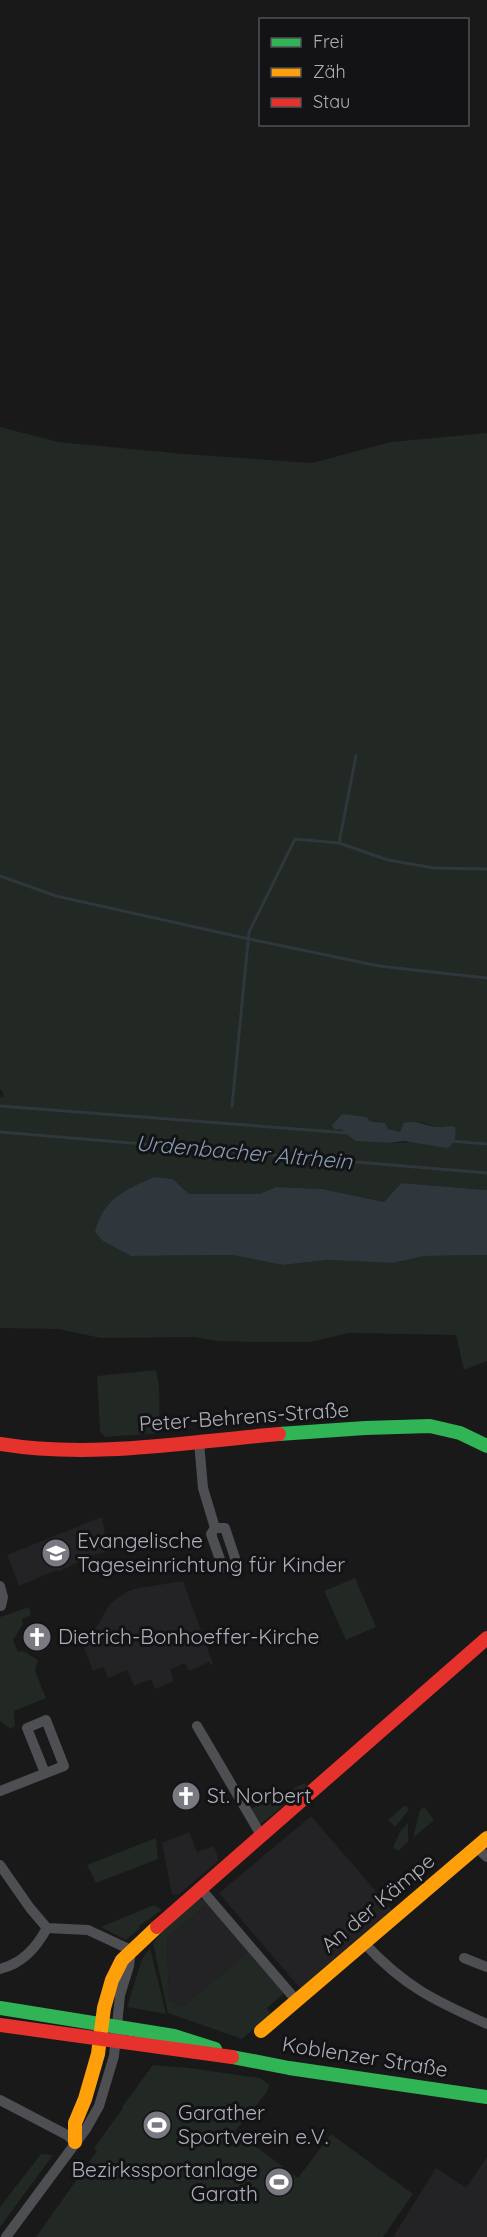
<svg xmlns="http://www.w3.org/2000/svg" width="487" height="2237" font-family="Quicksand,sans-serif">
	<rect width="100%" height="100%" fill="#191919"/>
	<!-- built -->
	<path fill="#232325" d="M 102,1517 L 108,1551 L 93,1555 L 62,1570 L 58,1572 L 57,1570 L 19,1586 L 7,1555 Z
		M 183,1581 L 213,1664 L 211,1665 L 209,1662 L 189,1671 L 185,1663 L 170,1670 L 174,1681 L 155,1689 L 151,1679 L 134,1686 L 127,1670 L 108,1678 L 103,1667 L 93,1671 L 84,1648 L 110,1604 L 121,1595 L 134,1589 Z
		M 311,1816 L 392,1910 L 300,1988 L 219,1893 Z
		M 189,1832 L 197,1852 L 214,1846 L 219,1860 L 178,1895 L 172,1894 L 162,1843 Z
		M 208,1903 L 249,1951 L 184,2006 L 169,2000 L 167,1938 Z
		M 487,2157 L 487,2237 L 393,2237 L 436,2168 L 466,2188 Z"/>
	<!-- green -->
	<path fill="#222823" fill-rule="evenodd" d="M 0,427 L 58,442 L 184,454 L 312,463 L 391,442 L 487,433 L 487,1190 L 401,1183 L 384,1202 L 323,1189 L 276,1187 L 259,1194 L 189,1194 L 173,1179 L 131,1256 L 233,1255 L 283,1265 L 328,1260 L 393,1263 L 425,1256 L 487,1255 L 487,1361 L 464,1370 L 456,1335 L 349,1333 L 310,1342 L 256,1342 L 217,1341 L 194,1337 L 101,1338 L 58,1329 L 0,1328 L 0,1096 L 2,1098 L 4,1094 L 0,1089 ZM 342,1114 L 369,1121 L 376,1121 L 388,1129 L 401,1132 L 404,1127 L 420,1122 L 440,1128 L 413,1142 L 390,1143 L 355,1141 L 341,1129 L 332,1125 Z
		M 156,1370 L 159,1387 L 160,1433 L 105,1437 L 100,1431 L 97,1376 Z
		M 355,1578 L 376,1627 L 346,1640 L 324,1591 Z
		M 29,1607 L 31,1615 L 22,1619 L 23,1624 L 13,1640 L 18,1652 L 23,1651 L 38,1660 L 35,1671 L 46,1698 L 14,1711 L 15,1726 L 11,1729 L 0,1721 L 0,1617 Z
		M 305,1783 L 306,1787 L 262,1823 L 260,1824 L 248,1810 Z
		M 404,1806 L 406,1806 L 409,1810 L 395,1827 L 388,1820 Z
		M 424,1807 L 434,1820 L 413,1838 L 420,1810 Z
		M 408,1823 L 408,1842 L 398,1851 L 393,1847 L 401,1830 Z
		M 156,1838 L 158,1859 L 96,1883 L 87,1865 Z
		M 199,1898 L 208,1903 L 167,1938 L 169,2000 L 184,2006 L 249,1951 L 284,1993 L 267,2008 L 271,2014 L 242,2039 L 168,2013 L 153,1943 L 163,1931 Z
		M 154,1905 L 162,1910 L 139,1926 L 140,1928 L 126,1940 L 101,1927 Z
		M 150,1948 L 166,2014 L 127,2007 L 142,1959 Z
		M 153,2065 L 189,2068 L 260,2078 L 269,2085 L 267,2092 L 235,2131 L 298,2178 L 331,2134 L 413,2194 L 383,2237 L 36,2237 L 97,2151 L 94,2148 L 123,2108 L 122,2107 Z
		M 41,2154 L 53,2155 L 0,2227 L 0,2207 Z"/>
	<!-- water -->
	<path fill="#2f363c" d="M 342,1114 L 367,1117 L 369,1121 L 385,1123 L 388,1129 L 400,1132 L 404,1123 C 417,1119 427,1127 440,1127 C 446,1128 449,1125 455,1127 C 457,1136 455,1144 447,1148 L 404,1141 L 390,1143 L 355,1141 L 341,1129 L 334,1129 L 332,1125 Z
		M 154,1177 L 173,1179 L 189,1194 L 259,1194 L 276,1187 L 323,1189 L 384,1202 L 401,1183 L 487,1190 L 487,1255 L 425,1256 L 393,1263 L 328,1260 L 283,1265 L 233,1255 L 131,1256 L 103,1241 L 95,1232 C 103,1199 125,1190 154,1177 Z"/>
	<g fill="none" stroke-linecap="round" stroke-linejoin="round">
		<!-- stream -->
		<path stroke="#2f363c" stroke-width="3" d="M 356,756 L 339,843 L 388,860 L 434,868 L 487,869
			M 0,876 L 56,896 L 249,939 L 379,966 L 487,978
			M 0,1106 L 348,1133
			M 232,1106 L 249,932 L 295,839 L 339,843
			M 0,1132 L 487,1173
			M 450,1141 L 487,1144"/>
		<!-- street -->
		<path stroke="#4e4f52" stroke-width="10" d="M 199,1442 L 203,1488 L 215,1528 L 225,1528 L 237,1564 L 223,1568 L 211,1534 L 215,1528
			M 0,1586 L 3,1597 L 1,1606
			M 197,1726 L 261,1835
			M 0,1791 L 64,1766 L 46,1720 L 27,1728 L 45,1773
			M 476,1847 L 487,1857
			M 0,1865 L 30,1908 L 47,1928 L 88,1930 L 131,1950 L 129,1966 L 120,1995 L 114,2056 L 99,2106 L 86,2129 L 6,2237
			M 201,1889 L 296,2000
			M 364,1943 C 404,1986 433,2000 487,2024
			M 464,1958 L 487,1967
			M 0,1969 C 23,1963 36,1948 47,1928
			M 0,2100 L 67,2135 L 75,2142"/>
		<!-- fast -->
		<path stroke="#30b455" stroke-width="14" d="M 279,1434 L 365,1428 L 430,1426 L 460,1433 L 487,1446
			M 0,2008 L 174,2036 L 215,2049
			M 232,2057 L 289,2068 L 487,2097"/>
		<!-- slow -->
		<path stroke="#ff9f0a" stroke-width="14" d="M 261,2031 L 487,1838
			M 75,2142 L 75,2123 L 85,2099 L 98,2054 L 104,2008 L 112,1980 L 122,1960 L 157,1927"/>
		<!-- jam -->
		<path stroke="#e5322d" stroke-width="14" d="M 0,1444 C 92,1459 187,1442 279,1434
			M 157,1927 L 487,1638
			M 0,2025 L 232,2057"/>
	</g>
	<!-- icons -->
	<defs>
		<g id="school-disc" transform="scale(1.5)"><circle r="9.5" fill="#797a81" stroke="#131315"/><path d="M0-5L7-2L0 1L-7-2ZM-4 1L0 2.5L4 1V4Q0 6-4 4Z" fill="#fff"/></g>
		<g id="church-disc" transform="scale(1.5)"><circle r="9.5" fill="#797a81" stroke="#131315"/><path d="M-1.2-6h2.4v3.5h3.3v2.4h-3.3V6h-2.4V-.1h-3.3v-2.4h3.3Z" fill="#fff"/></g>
		<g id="stadium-disc" transform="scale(1.5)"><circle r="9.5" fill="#797a81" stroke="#131315"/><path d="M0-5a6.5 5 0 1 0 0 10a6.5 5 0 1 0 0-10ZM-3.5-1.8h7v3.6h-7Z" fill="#fff"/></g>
	</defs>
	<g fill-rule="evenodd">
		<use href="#school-disc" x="56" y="1553"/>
		<use href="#church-disc" x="37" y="1637"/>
		<use href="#church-disc" x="186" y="1796"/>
		<use href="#stadium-disc" x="157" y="2125"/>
		<use href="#stadium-disc" x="279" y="2182"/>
	</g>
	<g text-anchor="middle" stroke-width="6" stroke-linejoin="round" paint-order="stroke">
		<!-- street labels -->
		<g font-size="21" fill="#acafb9" stroke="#131315">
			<text transform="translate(244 1417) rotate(-4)" y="7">Peter-Behrens-Straße</text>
			<text transform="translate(378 1903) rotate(-40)" y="7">An der Kämpe</text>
			<text transform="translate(365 2057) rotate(9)" y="7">Koblenzer Straße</text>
		</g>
		<!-- poi labels -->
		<g font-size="21" fill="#acafb9" stroke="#131315" text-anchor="start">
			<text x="77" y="1548">Evangelische<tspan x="77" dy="24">Tageseinrichtung für Kinder</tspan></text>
			<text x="58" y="1644">Dietrich-Bonhoeffer-Kirche</text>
			<text x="207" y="1803">St. Norbert</text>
			<text x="178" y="2120">Garather<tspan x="178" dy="24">Sportverein e.V.</tspan></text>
			<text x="258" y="2177" text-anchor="end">Bezirkssportanlage<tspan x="258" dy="24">Garath</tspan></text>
		</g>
		<!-- water labels -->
		<g font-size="22" font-style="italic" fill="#859bb2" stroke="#131315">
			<text transform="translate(244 1152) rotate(5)" y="8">Urdenbacher Altrhein</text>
		</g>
	</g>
	<!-- legend -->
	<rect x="259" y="18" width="210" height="108" fill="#131315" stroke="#505157" stroke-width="1.5"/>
	<rect x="271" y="38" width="30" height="9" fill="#30b455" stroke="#505157" stroke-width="1.5"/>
	<text x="313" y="48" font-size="18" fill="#acafb9">Frei</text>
	<rect x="271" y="68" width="30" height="9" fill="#ff9f0a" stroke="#505157" stroke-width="1.5"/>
	<text x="313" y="78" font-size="18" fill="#acafb9">Zäh</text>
	<rect x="271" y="98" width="30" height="9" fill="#e5322d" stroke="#505157" stroke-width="1.5"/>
	<text x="313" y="108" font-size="18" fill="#acafb9">Stau</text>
</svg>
